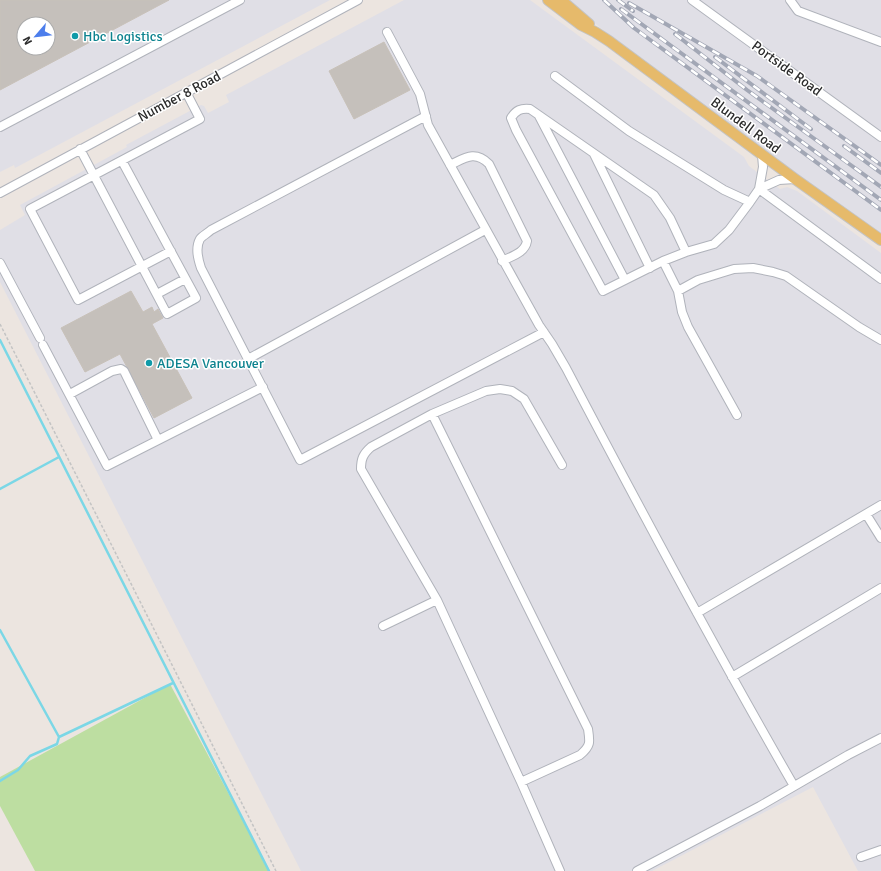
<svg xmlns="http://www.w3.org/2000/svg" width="881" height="871" font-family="Signika,sans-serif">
	<rect width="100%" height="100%" fill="#ece5e0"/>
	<!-- industrial -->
	<path fill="#e0dfe6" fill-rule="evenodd" d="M 0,0 L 330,0 L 15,168 L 14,165 L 0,172 ZM 24,24 L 48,24 L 48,48 L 24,48 Z
		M 404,0 L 530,0 L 744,157 L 749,166 L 780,189 L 787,187 L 797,191 L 881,253 L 881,871 L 858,871 L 813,787 L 652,871 L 301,871 L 0,282 L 0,230 L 25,215 L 20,205 L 127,147 L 126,145 L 201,105 L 204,106 L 208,113 L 229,102 L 226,95 Z
		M 566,0 L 881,0 L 881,236 L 617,41 Z"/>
	<!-- green -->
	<path fill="#bddea1" d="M 170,684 L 270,871 L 35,871 L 0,806 L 0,777 Z"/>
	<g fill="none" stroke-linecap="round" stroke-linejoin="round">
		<!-- stream -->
		<path stroke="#7bd7e6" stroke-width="2.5" d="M 0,340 L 269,871
			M 0,489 L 59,457
			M 0,630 L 59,737 L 173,683
			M 0,781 L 18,770 L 30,756 L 57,744 L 59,737"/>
	</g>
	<!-- building -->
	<path fill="#c5c0bb" stroke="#c8c1b9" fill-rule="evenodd" d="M 0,0 L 169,0 L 0,90 ZM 24,24 L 48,24 L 48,48 L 24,48 Z
		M 384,42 L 410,90 L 354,119 L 329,71 Z
		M 131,291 L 143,312 L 152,307 L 154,312 L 158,309 L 163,318 L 152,324 L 192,398 L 154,418 L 120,354 L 85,372 L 61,328 Z"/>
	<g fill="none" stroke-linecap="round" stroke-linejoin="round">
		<!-- minor casing -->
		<g stroke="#b0b3bb" stroke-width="10">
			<path id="minor" d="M 692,0 L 881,137
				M 790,0 L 798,11 L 881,42
				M 387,32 L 420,94 L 428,125 L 539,325 L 552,344 L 566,368 C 640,509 715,649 794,786
				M 555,76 L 629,131 L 724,190 L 750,202 L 759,189 L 763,167 L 762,155
				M 426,116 L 211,230 C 208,233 202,236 200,239 C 195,248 198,259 201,268 L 300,460 L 544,332
				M 539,116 L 625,280
				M 0,127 L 240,0
				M 80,149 L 167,314 L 196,298 L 122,161
				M 594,154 L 650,268
				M 450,165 C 465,158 475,150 489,164 L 527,241 C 525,253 512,256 502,261
				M 759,189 L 881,279
				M 759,189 L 779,180 L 795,179
				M 0,193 L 358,0
				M 171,251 L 78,300 L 30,209 L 200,119 L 186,92
				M 686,252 L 714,244 L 729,230 L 750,202
				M 663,261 L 686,252 L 670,218 L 654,195 L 530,109 C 521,108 516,110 511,118 L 516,130 L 603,291 L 663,261 L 678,291 L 682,312 L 688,327 L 737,415
				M 0,263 L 40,338
				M 678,291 L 698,280 L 734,269 L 753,268 L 773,272 L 786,276 L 859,327 L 881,340
				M 157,294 L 185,279
				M 43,345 L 107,466 L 263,387
				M 248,359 L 485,230
				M 70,394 L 112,371 L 121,369 L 124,371 L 158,440
				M 432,414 L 486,391 L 500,389 L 512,391 L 524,399 L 562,465
				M 866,514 L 881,538
				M 697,613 L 881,505
				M 383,626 L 437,600
				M 732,677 L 881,588
				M 521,782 L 580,755 C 591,746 590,742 588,729 L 432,414 L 371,447 C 363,454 361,459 361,469 L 437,600 L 521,782 L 560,871
				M 861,857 L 881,850
				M 637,871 L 760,806 L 848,755 L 881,738"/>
		</g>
		<!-- major casing -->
		<g stroke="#c4c4c4" stroke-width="12">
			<path id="major" d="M 548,0 L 581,25 L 595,32 L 609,41 L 795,179 L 881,240
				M 561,0 L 589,24"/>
		</g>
		<!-- path -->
		<path stroke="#c4c4c4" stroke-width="1.5" stroke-dasharray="3 2" stroke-linecap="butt" d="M 0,324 L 276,871"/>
		<!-- minor -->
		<use href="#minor" stroke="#fff" stroke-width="8"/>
		<!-- major -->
		<use href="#major" stroke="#e6ba6b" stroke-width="10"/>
		<!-- rail casing -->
		<g stroke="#a2a7b5" stroke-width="4">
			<path id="rail" d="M 604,0 L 634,28 L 881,210
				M 618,0 L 633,11
				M 629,3 L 757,76 L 881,165
				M 621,9 L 881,200
				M 675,34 L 747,90 L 881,187
				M 715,57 L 811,129
				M 844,146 L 881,173"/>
		</g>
		<!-- rail -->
		<use href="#rail" stroke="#fff" stroke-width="2.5" stroke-dasharray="8" stroke-linecap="butt"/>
	</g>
	<!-- markers -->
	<g fill="#0f9aa8" stroke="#fff" stroke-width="1.5">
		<circle cx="75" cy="36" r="4"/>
		<circle cx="149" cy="363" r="4"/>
	</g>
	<g text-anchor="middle" stroke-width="3" stroke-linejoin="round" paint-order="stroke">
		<!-- culture labels -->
		<g font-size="14" fill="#0d838f" stroke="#fff" text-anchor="start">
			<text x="83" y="41">Hbc Logistics</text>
			<text x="157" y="368">ADESA Vancouver</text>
		</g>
		<!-- street labels -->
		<g font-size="14" fill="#2c2c2c" stroke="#fff">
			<text transform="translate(787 68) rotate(36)" y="5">Portside Road</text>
			<text transform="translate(179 96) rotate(-28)" y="5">Number 8 Road</text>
			<text transform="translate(746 125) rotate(37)" y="5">Blundell Road</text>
		</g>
	</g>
	<!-- north arrow -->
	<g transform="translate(36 36) rotate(242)"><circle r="19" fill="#ffffff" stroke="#ababab"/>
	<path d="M0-3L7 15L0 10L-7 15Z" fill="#4d7eec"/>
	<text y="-6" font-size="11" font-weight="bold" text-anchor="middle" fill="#2c2c2c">N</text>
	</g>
</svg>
